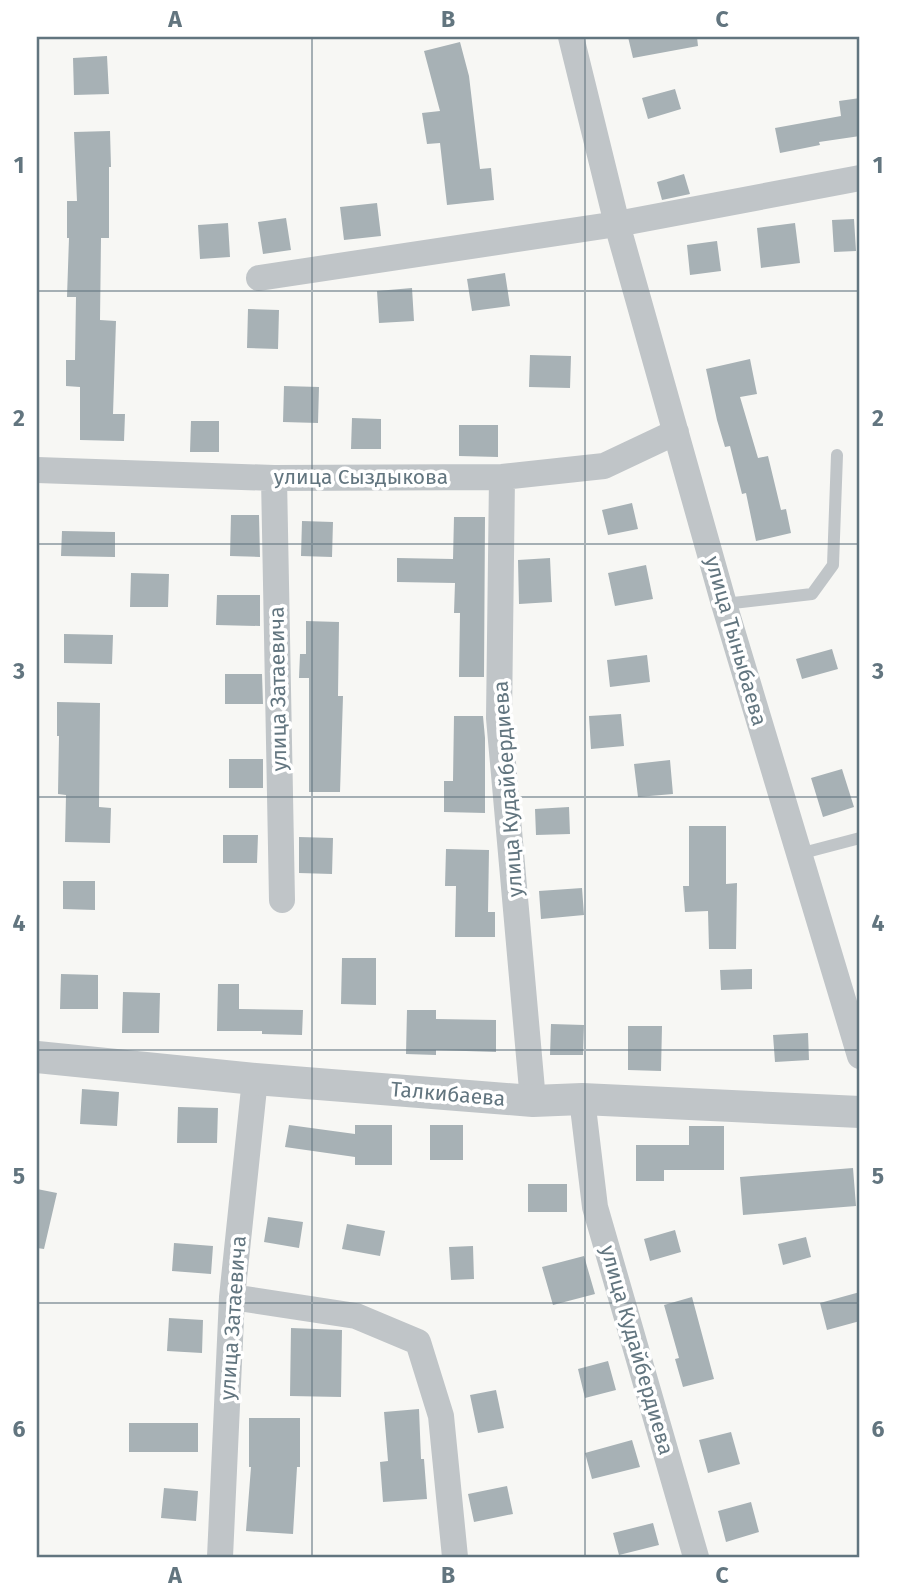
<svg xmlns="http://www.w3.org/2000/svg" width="897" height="1594" font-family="'Fira Sans',sans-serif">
	<rect width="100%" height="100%" fill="#f7f7f4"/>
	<!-- building -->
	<path fill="#a7b1b5" d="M 628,37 L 697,37 L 698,46 L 633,58 Z
		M 460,42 L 469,76 L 480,169 L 491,168 L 494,200 L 447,205 L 440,143 L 427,144 L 422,113 L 440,111 L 424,51 Z
		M 107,56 L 109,94 L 74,95 L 73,58 Z
		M 675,89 L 681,109 L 648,119 L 642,98 Z
		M 860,98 L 860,136 L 819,142 L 820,145 L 780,153 L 775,128 L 841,116 L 839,101 Z
		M 110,131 L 111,167 L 109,167 L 109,238 L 101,238 L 100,320 L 116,321 L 113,414 L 125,414 L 124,441 L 80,440 L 80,387 L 66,386 L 66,360 L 75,360 L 76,297 L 67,297 L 69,238 L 67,238 L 67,201 L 77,201 L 74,132 Z
		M 684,174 L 690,194 L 662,200 L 657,182 Z
		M 377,203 L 381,236 L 344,240 L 340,207 Z
		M 286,218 L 291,250 L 263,254 L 258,222 Z
		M 854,219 L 856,251 L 834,252 L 832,220 Z
		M 228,223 L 230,257 L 200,259 L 198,225 Z
		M 795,223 L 800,263 L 761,268 L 757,228 Z
		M 717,241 L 721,271 L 690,275 L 687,245 Z
		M 505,273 L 510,306 L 472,311 L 467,279 Z
		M 412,288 L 414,321 L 379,323 L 377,291 Z
		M 248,309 L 279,310 L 278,349 L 247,348 Z
		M 530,355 L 571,356 L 570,388 L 529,387 Z
		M 750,359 L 757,394 L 740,397 L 758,458 L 768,456 L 781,510 L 786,509 L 791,533 L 756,541 L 746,493 L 742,494 L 730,446 L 725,447 L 717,420 L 706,369 Z
		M 284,386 L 319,387 L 318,423 L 283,422 Z
		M 352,418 L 381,419 L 381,449 L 351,449 Z
		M 191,421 L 219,421 L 219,452 L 190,452 Z
		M 459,425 L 498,425 L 498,457 L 459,456 Z
		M 632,503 L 638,529 L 608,535 L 602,510 Z
		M 231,515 L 259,515 L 260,557 L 230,556 Z
		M 454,517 L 485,517 L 484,677 L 459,677 L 460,613 L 454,613 L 455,583 L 397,582 L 397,558 L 453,559 Z
		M 302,521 L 333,522 L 332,557 L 301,556 Z
		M 62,531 L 115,532 L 115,557 L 61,556 Z
		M 550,558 L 552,602 L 519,604 L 518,560 Z
		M 646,565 L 653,599 L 615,606 L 608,573 Z
		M 131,573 L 169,574 L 168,607 L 130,607 Z
		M 217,595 L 260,595 L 260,626 L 216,625 Z
		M 306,621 L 339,622 L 338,696 L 343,696 L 340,792 L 309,792 L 309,678 L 299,678 L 300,654 L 306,654 Z
		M 64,634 L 113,635 L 112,664 L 64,663 Z
		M 832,649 L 838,669 L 802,679 L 796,659 Z
		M 647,655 L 650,682 L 610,687 L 607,660 Z
		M 225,674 L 262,674 L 263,704 L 225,704 Z
		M 57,702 L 100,703 L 99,807 L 111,808 L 110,843 L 65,842 L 66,795 L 58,794 L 59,736 L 57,736 Z
		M 621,714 L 624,746 L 591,749 L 589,716 Z
		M 454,716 L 483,716 L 485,738 L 485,813 L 444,812 L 444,781 L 453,781 Z
		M 229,759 L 263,759 L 263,788 L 229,788 Z
		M 670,760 L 673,794 L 638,797 L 634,764 Z
		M 842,769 L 854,807 L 823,817 L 811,778 Z
		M 569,807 L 570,834 L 536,835 L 535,809 Z
		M 689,826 L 726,826 L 726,884 L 737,883 L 736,949 L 709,949 L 708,911 L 685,912 L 683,886 L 689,886 Z
		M 223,835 L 258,835 L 257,863 L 223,863 Z
		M 299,837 L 333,838 L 332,874 L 299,873 Z
		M 446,849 L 489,850 L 488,912 L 495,912 L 495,937 L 455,937 L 456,886 L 445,886 Z
		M 63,881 L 95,881 L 95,910 L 63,909 Z
		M 582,888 L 584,915 L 541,919 L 539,891 Z
		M 342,958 L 376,958 L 376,1005 L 341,1004 Z
		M 752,969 L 752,989 L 721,990 L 720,970 Z
		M 61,974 L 98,975 L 98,1009 L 60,1009 Z
		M 218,984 L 239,984 L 239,1009 L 303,1010 L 302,1035 L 262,1034 L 262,1031 L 217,1031 Z
		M 123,992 L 160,993 L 159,1033 L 122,1033 Z
		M 407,1010 L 436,1010 L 436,1019 L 496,1020 L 496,1052 L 436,1050 L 436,1055 L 406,1054 Z
		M 551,1024 L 584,1025 L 583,1055 L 550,1055 Z
		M 628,1026 L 662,1026 L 661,1071 L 628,1070 Z
		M 808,1033 L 809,1060 L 775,1062 L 773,1035 Z
		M 82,1089 L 119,1092 L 117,1126 L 80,1124 Z
		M 178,1107 L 218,1108 L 217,1143 L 177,1143 Z
		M 289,1125 L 355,1134 L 355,1125 L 392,1125 L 392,1165 L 355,1165 L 355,1157 L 285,1147 Z
		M 430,1125 L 463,1125 L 463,1160 L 430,1160 Z
		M 689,1126 L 724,1126 L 724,1170 L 664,1170 L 664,1181 L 636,1181 L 636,1145 L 689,1145 Z
		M 853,1168 L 856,1206 L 743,1215 L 740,1177 Z
		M 528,1184 L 567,1184 L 567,1212 L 528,1212 Z
		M 37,1189 L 57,1193 L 44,1249 L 37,1248 Z
		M 268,1217 L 303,1222 L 299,1248 L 264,1242 Z
		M 347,1224 L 385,1231 L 380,1256 L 342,1249 Z
		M 675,1230 L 681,1252 L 650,1261 L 644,1239 Z
		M 806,1237 L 811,1257 L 783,1265 L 778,1244 Z
		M 174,1243 L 213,1246 L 211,1274 L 172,1271 Z
		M 473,1246 L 474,1279 L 451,1280 L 449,1247 Z
		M 584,1256 L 595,1294 L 553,1305 L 542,1267 Z
		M 860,1292 L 860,1321 L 827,1330 L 820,1303 Z
		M 692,1297 L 714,1379 L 683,1387 L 675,1359 L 679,1358 L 664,1305 Z
		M 169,1318 L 203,1320 L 202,1353 L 167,1351 Z
		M 291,1328 L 342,1330 L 341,1397 L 290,1396 Z
		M 608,1361 L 616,1390 L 585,1398 L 578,1369 Z
		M 496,1390 L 504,1428 L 478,1433 L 470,1395 Z
		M 419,1409 L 421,1459 L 424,1459 L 427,1499 L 383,1502 L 380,1462 L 388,1461 L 384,1412 Z
		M 249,1418 L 300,1418 L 300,1467 L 297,1467 L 293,1534 L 246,1531 L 251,1467 L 249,1467 Z
		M 129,1423 L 198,1423 L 198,1452 L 129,1452 Z
		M 731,1432 L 740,1464 L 708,1473 L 699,1440 Z
		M 632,1440 L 640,1467 L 592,1479 L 585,1453 Z
		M 507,1486 L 513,1514 L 474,1522 L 468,1494 Z
		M 164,1488 L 198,1491 L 196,1521 L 161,1518 Z
		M 751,1502 L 759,1532 L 726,1542 L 718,1511 Z
		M 653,1523 L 659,1545 L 619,1555 L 613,1533 Z"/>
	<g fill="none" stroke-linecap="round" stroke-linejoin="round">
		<!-- service -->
		<path stroke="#c0c5c8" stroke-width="12" d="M 724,604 L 812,594 L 833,565 L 837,455
			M 799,854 L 860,838"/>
		<!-- minor -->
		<path stroke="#c0c5c8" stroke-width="26" d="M 571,37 L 617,224 L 724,604 L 860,1056
			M 259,278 L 617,224 L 860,178
			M 37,470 L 274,478 L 502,477 L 604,466 L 676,432
			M 502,477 L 499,718 L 533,1101
			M 274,478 L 282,900
			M 582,1099 L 595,1207 L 696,1557
			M 232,1297 L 356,1316 L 418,1342 L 441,1416 L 455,1557
			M 220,1557 L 232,1297 L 255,1079"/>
		<!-- tertiary -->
		<path stroke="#c0c5c8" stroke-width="32" d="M 37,1057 L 255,1079 L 533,1101 L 582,1099 L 860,1112"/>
	</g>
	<!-- grid -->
	<path fill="none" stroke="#62757f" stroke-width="2" stroke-opacity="0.55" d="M 312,37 L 312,1557M 585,37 L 585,1557M 37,291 L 860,291M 37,544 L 860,544M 37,797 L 860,797M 37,1050 L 860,1050M 37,1303 L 860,1303"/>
	<g text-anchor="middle" stroke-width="7" stroke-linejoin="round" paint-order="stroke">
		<!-- street labels -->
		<g font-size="21" fill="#62757f" stroke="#fff">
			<text x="361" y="484">улица Сыздыкова</text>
			<text transform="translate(736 641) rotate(74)" y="7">улица Тыныбаева</text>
			<text transform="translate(278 689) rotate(-91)" y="7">улица Затаевича</text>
			<text transform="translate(508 789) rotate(-94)" y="7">улица Кудайбердиева</text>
			<text transform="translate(448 1094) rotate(5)" y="7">Талкибаева</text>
			<text transform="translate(233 1318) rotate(-86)" y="7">улица Затаевича</text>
			<text transform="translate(637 1350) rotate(74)" y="7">улица Кудайбердиева</text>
		</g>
	</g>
	<!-- border -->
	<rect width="897" height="1594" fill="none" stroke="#ffffff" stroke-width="77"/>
	<rect x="38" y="38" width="820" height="1518" fill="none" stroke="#62757f" stroke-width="2.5"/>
	<g font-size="23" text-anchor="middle" font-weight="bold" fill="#62757f">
		<text x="175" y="27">A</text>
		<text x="448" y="27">B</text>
		<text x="722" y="27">C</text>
		<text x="19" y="173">1</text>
		<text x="878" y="173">1</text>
		<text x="19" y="426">2</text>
		<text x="878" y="426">2</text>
		<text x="19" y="679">3</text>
		<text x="878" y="679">3</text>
		<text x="19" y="931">4</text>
		<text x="878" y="931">4</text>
		<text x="19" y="1184">5</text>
		<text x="878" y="1184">5</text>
		<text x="19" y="1437">6</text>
		<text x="878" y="1437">6</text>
		<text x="175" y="1583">A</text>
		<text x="448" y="1583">B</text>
		<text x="722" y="1583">C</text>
	</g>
</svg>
